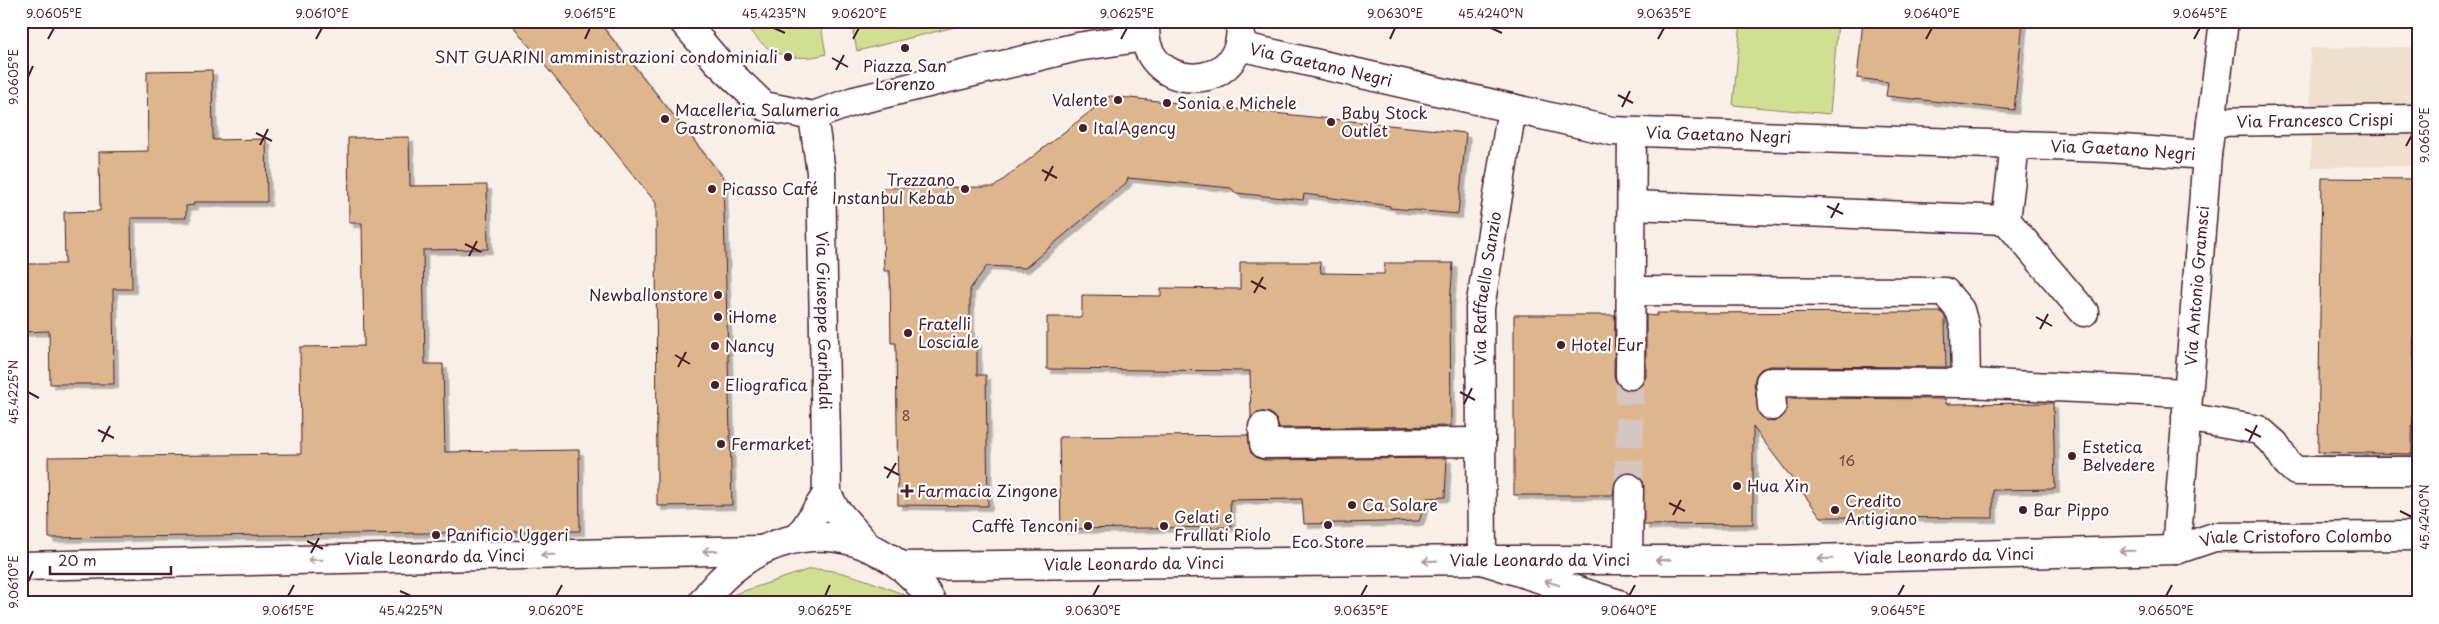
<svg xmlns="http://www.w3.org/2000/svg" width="2439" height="624" font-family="'Playpen Sans',sans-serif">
	<defs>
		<filter id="shadow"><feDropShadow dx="4.5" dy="4.5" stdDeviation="0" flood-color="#0004"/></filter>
	</defs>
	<rect width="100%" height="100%" fill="#f8f0e8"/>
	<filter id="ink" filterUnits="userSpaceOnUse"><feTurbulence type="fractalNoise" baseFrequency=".02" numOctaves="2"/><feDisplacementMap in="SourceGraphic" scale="10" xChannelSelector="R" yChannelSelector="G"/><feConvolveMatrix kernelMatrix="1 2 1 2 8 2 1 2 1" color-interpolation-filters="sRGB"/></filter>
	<g filter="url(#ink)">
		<!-- built -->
		<path fill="#f0dfcd" d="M 2418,47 L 2418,166 L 2311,167 L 2310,48 Z"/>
		<!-- green -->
		<path fill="#d1df92" stroke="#8e7f5e" d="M 742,21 L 820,21 L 826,54 C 807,60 780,59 764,45 C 756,39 749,29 742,21 Z
			M 851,21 L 979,21 L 857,51 Z
			M 1741,21 L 1838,21 L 1830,114 L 1733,105 Z
			M 810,569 C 844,569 874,583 905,595 L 911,603 L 727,603 L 730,597 L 735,594 Z"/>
		<!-- building -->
		<path fill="#ddb68e" stroke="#4a1f2b" filter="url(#shadow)" d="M 509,21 L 598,21 L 723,177 L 732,505 L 657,506 L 656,203 Z
			M 1863,21 L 2023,21 L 2014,110 L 1886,96 L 1888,82 L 1857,78 Z
			M 212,70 L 213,140 L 266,139 L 267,202 L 194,202 L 194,205 L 186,206 L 186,218 L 131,218 L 132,289 L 113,289 L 114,384 L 50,384 L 49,331 L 21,332 L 21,264 L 65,264 L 64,212 L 100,211 L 99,152 L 148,151 L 147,71 Z
			M 1110,96 L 1466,133 L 1458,214 L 1390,208 L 1390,206 L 1304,194 L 1303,200 L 1236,193 L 1231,188 L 1128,178 L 1126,183 L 1025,268 L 987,266 L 970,289 L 970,341 L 977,341 L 977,375 L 986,375 L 988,506 L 898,505 L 896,343 L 891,343 L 890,271 L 884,271 L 882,188 L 994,187 Z
			M 409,137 L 410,186 L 487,185 L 488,249 L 423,250 L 425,364 L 443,364 L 445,452 L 579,450 L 580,531 L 49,538 L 48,457 L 301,454 L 300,347 L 364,346 L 362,223 L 349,223 L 348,138 Z
			M 2322,178 L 2416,179 L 2412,454 L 2318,452 Z
			M 1240,262 L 1320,262 L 1321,273 L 1384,274 L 1385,263 L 1453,263 L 1450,305 L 1451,426 L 1279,428 L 1276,419 L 1270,413 L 1262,412 L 1251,418 L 1250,371 L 1047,369 L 1047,317 L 1082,317 L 1082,295 L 1161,296 L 1161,288 L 1240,289 Z
			M 1941,312 L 1945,317 L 1946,367 L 1770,366 L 1761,369 L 1756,375 L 1754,383 L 1759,414 L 1766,420 L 1773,422 L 1780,419 L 1786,412 L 1787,398 L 1946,399 L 1946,404 L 2053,403 L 2055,489 L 1993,490 L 1993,518 L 1821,517 L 1753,427 L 1753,524 L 1644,525 L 1643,481 L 1637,475 L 1630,472 L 1622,474 L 1616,480 L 1613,495 L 1514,495 L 1514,315 L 1615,315 L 1614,375 L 1616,382 L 1622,388 L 1630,391 L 1637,389 L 1643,383 L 1646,376 L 1646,315 L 1657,316 L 1657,313 Z
			M 1248,435 L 1251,453 L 1257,458 L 1264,460 L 1447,458 L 1445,497 L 1427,498 L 1419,521 L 1304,524 L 1302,499 L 1230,500 L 1231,527 L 1061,529 L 1059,437 Z"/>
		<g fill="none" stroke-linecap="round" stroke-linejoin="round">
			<!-- minor-tunnel -->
			<path stroke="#d5c6c2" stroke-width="28" stroke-dasharray="28 14" stroke-linecap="butt" d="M 1629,488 L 1630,375"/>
			<!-- minor casing -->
			<g stroke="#4a1f2b" stroke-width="31">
				<g id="minor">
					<path d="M 683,21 L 717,61 L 764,106 L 813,116 L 854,101 L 1077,47 L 1145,37"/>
					<path d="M 1146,21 C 1135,95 1250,98 1240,21"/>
					<path id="s1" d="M 1239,46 L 1612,131 L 2108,148 L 2207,155"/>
					<path id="s2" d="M 813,116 L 821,172 L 827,494 L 835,509 L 868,547"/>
					<path id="s3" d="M 2211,122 L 2418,119"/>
					<path d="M 1632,205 L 2006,220 L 2015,146"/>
					<path d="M 2006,220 L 2084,312"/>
					<path d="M 1631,291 L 1945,292 L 1960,310 L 1965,328 L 1966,383 L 1770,382 L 1772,406"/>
					<path d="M 1630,375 L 1632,133"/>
					<path d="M 1966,383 L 2187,393"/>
					<path d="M 2186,417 L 2259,430 L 2275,444 L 2287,463 L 2296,471 L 2418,471"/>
					<path d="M 1263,427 L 1264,444 L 1481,442"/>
					<path d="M 800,536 L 827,494"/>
					<path id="s4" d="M 2176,550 L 2207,155 L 2224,21"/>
					<path id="s5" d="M 1482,560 L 1480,308 L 1512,108"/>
					<path d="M 1628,560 L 1629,488"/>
					<path id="s6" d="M 21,566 L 759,550"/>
					<path id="s7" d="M 902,566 L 1482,560 L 1771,560 L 2176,550 L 2214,537 L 2418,536"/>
					<path d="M 702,603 C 745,540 824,515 891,559 C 906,569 924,586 932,603"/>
				</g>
			</g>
			<!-- major casing -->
			<g stroke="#4a1f2b" stroke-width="31">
				<path id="major" d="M 1482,560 L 1616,603"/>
			</g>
			<!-- minor -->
			<use href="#minor" stroke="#fff" stroke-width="28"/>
			<!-- major -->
			<use href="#major" stroke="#fff" stroke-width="28"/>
		</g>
		<!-- one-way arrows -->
		<defs><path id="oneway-shaft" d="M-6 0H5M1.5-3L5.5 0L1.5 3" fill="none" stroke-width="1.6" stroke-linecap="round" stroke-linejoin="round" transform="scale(1.25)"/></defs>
		<g stroke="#ae9aa0">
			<use href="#oneway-shaft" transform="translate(710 551) rotate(178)"/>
			<use href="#oneway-shaft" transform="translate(2127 551) rotate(179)"/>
			<use href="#oneway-shaft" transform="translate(548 555) rotate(179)"/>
			<use href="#oneway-shaft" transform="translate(1825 559) rotate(179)"/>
			<use href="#oneway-shaft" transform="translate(315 560) rotate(179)"/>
			<use href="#oneway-shaft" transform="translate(1663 560) rotate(179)"/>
			<use href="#oneway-shaft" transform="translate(1430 561) rotate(179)"/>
			<use href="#oneway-shaft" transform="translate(1552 583) rotate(-162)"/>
		</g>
	</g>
	<!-- ticks -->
	<path fill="none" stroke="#4a1f2b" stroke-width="2" d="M 774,28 L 785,33M 1491,28 L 1502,33M 48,39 L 54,28M 316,39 L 322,28M 585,39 L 590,28M 853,39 L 859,28M 1121,39 L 1127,28M 1390,39 L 1395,28M 1658,39 L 1664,28M 1926,39 L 1932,28M 2194,39 L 2200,28M 832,58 L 848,67M 836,70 L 844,55M 28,77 L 33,66M 1618,95 L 1633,103M 1622,107 L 1630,91M 256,133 L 272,141M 260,145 L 268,129M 2406,146 L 2412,135M 1042,170 L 1057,178M 1045,181 L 1053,166M 1827,206 L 1843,214M 1831,218 L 1839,203M 465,244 L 481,252M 469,256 L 477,241M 1251,281 L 1266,289M 1254,293 L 1263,277M 2036,317 L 2052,326M 2040,329 L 2048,314M 675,355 L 690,364M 678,367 L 686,352M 28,392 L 39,398M 1460,392 L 1475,400M 1464,404 L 1472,388M 2245,429 L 2261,437M 98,430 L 114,438M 2249,441 L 2257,425M 102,442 L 110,426M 884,467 L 899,475M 887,478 L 896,463M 1669,503 L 1685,511M 2400,511 L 2412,517M 1673,515 L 1681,500M 307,541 L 323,549M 311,553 L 319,538M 28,582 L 33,571M 400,591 L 411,596M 288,596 L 294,585M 556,596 L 562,585M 825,596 L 830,585M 1093,596 L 1099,585M 1361,596 L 1367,585M 1629,596 L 1635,585M 1898,596 L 1904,585M 2166,596 L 2172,585"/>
	<!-- markers -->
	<g fill="#4a1f2b" stroke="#fff" stroke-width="2">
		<circle cx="905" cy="48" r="5"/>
		<circle cx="788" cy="57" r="5"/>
		<circle cx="1118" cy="100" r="5"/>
		<circle cx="1167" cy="103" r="5"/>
		<circle cx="665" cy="119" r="5"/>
		<circle cx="1331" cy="122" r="5"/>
		<circle cx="1083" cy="128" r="5"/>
		<circle cx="712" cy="189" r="5"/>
		<circle cx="965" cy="189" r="5"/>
		<circle cx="718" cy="295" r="5"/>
		<circle cx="718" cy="317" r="5"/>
		<circle cx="908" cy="333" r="5"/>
		<circle cx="1561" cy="345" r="5"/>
		<circle cx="715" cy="346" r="5"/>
		<circle cx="715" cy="385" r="5"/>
		<circle cx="721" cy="444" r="5"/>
		<circle cx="2072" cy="456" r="5"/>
		<circle cx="1737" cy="486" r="5"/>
		<path d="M904.5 483.5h5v5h5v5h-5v5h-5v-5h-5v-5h5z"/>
		<circle cx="1352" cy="505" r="5"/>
		<circle cx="1835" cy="510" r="5"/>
		<circle cx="2023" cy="510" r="5"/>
		<circle cx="1328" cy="525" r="5"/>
		<circle cx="1088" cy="526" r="5"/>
		<circle cx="1164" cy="526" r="5"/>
		<circle cx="436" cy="535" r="5"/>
	</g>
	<g text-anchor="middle" stroke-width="4.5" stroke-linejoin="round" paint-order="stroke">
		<!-- number labels -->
		<g font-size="14" fill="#6f4544">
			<text x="906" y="421">8</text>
			<text x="1847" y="466">16</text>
		</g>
		<!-- poi labels -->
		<g font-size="16" fill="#4a1f2b" stroke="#fff" text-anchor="start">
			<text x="778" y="63" text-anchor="end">SNT GUARINI amministrazioni condominiali</text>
			<text x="905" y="72" text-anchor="middle">Piazza San<tspan x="905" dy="18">Lorenzo</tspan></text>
			<text x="1108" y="106" text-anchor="end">Valente</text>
			<text x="1177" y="109">Sonia e Michele</text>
			<text x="675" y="116">Macelleria Salumeria<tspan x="675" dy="18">Gastronomia</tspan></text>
			<text x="1341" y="119">Baby Stock<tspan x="1341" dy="18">Outlet</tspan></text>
			<text x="1093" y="134">ItalAgency</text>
			<text x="955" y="186" text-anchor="end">Trezzano<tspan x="955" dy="18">Instanbul Kebab</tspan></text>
			<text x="722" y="195">Picasso Café</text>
			<text x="708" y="301" text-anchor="end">Newballonstore</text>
			<text x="728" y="323">iHome</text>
			<text x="918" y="330">Fratelli<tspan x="918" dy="18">Losciale</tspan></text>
			<text x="1571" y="351">Hotel Eur</text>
			<text x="725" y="352">Nancy</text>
			<text x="725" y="391">Eliografica</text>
			<text x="731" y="450">Fermarket</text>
			<text x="2082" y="453">Estetica<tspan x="2082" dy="18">Belvedere</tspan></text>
			<text x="1747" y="492">Hua Xin</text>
			<text x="917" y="497">Farmacia Zingone</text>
			<text x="1845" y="507">Credito<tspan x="1845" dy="18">Artigiano</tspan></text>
			<text x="1362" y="511">Ca Solare</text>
			<text x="2033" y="516">Bar Pippo</text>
			<text x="1174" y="523">Gelati e<tspan x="1174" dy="18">Frullati Riolo</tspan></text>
			<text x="1078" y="532" text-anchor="end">Caffè Tenconi</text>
			<text x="446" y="541">Panificio Uggeri</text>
			<text x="1328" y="548" text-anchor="middle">Eco Store</text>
		</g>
		<!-- street labels -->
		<g font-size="16" fill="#4a1f2b" stroke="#fff">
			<text dy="6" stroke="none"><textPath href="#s1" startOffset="84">Via Gaetano Negri</textPath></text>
			<text dy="6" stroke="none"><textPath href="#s3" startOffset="104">Via Francesco Crispi</textPath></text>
			<text dy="6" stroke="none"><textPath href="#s1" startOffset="489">Via Gaetano Negri</textPath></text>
			<text dy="6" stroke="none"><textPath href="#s1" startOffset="894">Via Gaetano Negri</textPath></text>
			<text dy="6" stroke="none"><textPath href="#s4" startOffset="265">Via Antonio Gramsci</textPath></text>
			<text dy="6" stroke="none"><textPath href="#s5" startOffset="272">Via Raffaello Sanzio</textPath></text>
			<text dy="6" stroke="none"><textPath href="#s2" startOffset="205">Via Giuseppe Garibaldi</textPath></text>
			<text dy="6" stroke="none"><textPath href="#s7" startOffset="1396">Viale Cristoforo Colombo</textPath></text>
			<text dy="6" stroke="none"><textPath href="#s7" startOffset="1042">Viale Leonardo da Vinci</textPath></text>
			<text dy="6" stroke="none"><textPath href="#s6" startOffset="414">Viale Leonardo da Vinci</textPath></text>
			<text dy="6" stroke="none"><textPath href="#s7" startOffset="638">Viale Leonardo da Vinci</textPath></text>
			<text dy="6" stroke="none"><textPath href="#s7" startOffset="232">Viale Leonardo da Vinci</textPath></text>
		</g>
	</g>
	<!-- margin -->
	<rect width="2439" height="624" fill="none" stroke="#fff" stroke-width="55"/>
	<!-- scale -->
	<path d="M50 566v8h121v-8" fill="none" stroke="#4a1f2b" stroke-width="2.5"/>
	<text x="58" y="566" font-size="15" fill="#4a1f2b" stroke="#ffffff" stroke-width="4" paint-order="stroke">20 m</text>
	<rect x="28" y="28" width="2384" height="568" fill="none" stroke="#4a1f2b" stroke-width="2"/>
	<g font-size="12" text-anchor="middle" fill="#4a1f2b">
		<text x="54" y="18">9.0605°E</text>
		<text x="322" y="18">9.0610°E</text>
		<text x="590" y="18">9.0615°E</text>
		<text x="774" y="18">45.4235°N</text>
		<text x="859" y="18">9.0620°E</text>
		<text x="1127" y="18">9.0625°E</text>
		<text x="1395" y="18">9.0630°E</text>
		<text x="1491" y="18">45.4240°N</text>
		<text x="1664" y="18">9.0635°E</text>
		<text x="1932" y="18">9.0640°E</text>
		<text x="2200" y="18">9.0645°E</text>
		<text transform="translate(14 77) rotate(-90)" y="4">9.0605°E</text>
		<text transform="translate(2425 135) rotate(-90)" y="4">9.0650°E</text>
		<text transform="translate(14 392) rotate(-90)" y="4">45.4225°N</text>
		<text transform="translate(2425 517) rotate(-90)" y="4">45.4240°N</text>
		<text transform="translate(14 582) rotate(-90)" y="4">9.0610°E</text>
		<text x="288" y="615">9.0615°E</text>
		<text x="411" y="615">45.4225°N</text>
		<text x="556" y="615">9.0620°E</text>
		<text x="825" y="615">9.0625°E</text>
		<text x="1093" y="615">9.0630°E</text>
		<text x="1361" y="615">9.0635°E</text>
		<text x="1629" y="615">9.0640°E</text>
		<text x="1898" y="615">9.0645°E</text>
		<text x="2166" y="615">9.0650°E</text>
	</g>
</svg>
